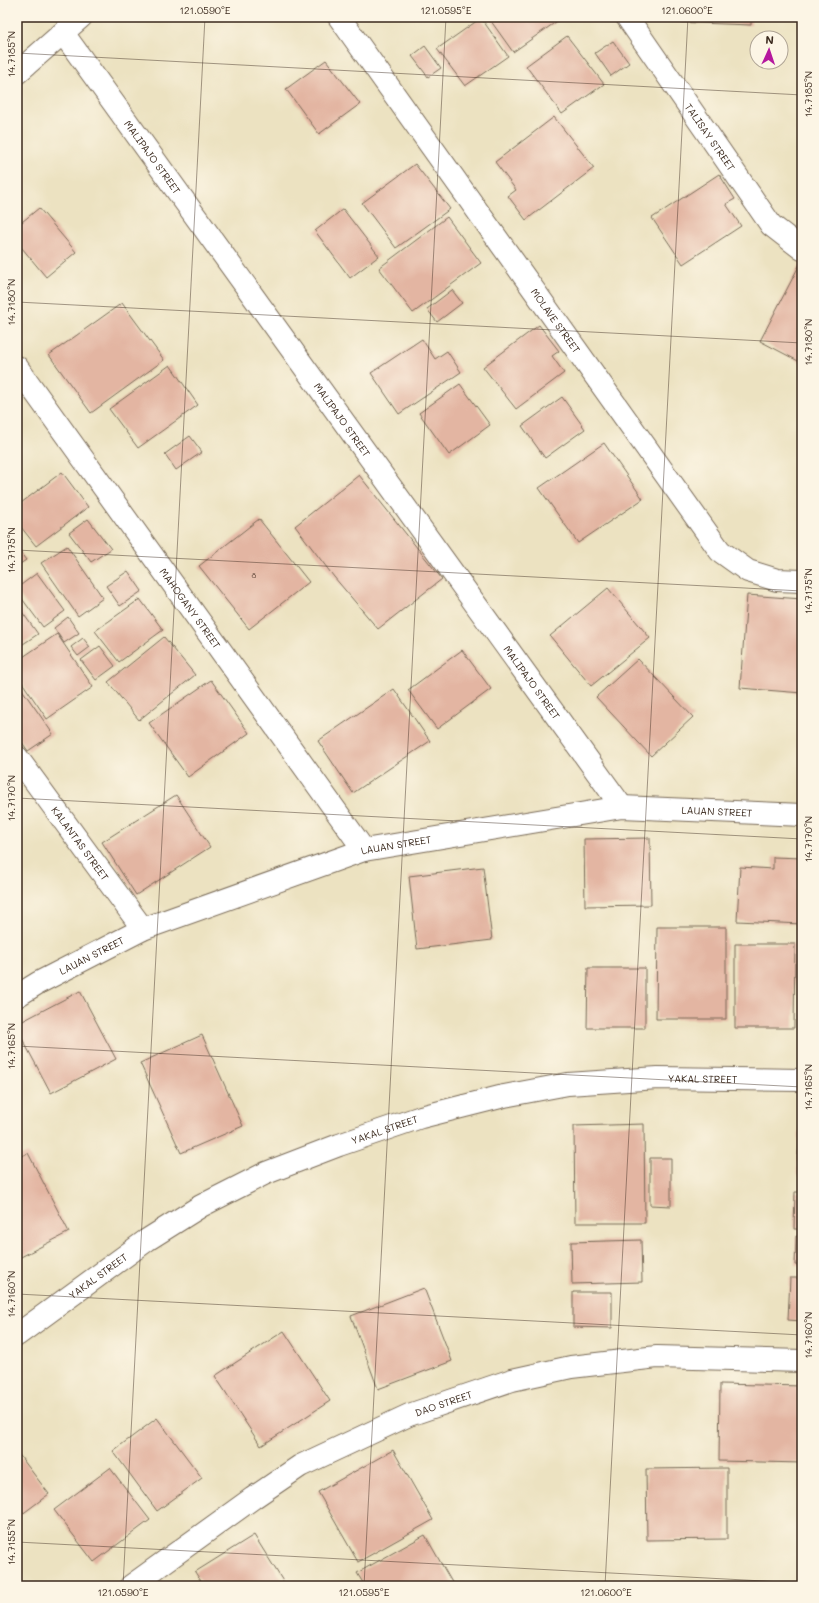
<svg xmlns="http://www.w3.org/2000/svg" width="819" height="1603" font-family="Mali,sans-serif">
	<rect width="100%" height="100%" fill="#fcf5e5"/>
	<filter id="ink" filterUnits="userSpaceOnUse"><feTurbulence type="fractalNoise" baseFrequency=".025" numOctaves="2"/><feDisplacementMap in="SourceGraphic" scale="8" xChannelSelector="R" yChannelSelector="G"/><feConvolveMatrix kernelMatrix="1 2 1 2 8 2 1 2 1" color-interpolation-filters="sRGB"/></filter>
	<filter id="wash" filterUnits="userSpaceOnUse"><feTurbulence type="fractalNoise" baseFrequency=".012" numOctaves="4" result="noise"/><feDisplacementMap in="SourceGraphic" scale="16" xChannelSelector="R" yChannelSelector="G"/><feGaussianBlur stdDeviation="0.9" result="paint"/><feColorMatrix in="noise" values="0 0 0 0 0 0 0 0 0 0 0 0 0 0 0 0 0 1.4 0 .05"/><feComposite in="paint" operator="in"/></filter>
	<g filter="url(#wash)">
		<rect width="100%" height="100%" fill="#ece2c1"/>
		<g id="blocks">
			<!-- building -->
			<path fill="#e3b5a2" d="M 488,17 L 563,17 L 513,52 Z
				M 674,17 L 751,17 L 751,25 L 673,22 Z
				M 481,18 L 508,56 L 465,86 L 437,49 Z
				M 567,36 L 604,84 L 562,114 L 526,66 Z
				M 613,41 L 629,63 L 611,76 L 595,53 Z
				M 425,46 L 441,68 L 428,77 L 412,56 Z
				M 326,60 L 360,104 L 319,134 L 286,89 Z
				M 554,117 L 594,168 L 526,220 L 508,196 L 516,190 L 495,162 Z
				M 415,164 L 450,209 L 396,248 L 362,203 Z
				M 719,174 L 735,199 L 726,204 L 741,226 L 683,264 L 652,218 Z
				M 39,208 L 76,252 L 46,277 L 17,242 L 17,226 Z
				M 343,209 L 379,256 L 350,278 L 315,231 Z
				M 447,217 L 481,263 L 413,313 L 379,268 Z
				M 801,262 L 802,263 L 802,363 L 760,341 Z
				M 452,290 L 462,303 L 437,322 L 427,309 Z
				M 122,303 L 164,360 L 91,413 L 49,355 Z
				M 539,325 L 559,351 L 552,356 L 564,373 L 516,409 L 483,367 Z
				M 422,339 L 435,359 L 447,351 L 461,372 L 399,414 L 371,373 Z
				M 170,365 L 198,405 L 138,448 L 109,409 Z
				M 460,384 L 490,425 L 449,455 L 419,413 Z
				M 562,397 L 585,429 L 545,458 L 522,426 Z
				M 190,436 L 202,452 L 176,470 L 165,454 Z
				M 604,443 L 643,499 L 578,543 L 539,488 Z
				M 62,472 L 88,507 L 36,546 L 17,522 L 17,506 Z
				M 359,475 L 442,579 L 378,629 L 334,577 L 295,526 Z
				M 88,519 L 111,549 L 91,562 L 69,533 Z
				M 259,519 L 309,582 L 249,629 L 199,566 Z
				M 67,546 L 103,598 L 78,616 L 41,563 Z
				M 17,548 L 26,560 L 17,566 Z
				M 128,571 L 142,591 L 120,606 L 106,586 Z
				M 37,573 L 65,611 L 43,627 L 17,592 L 17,588 Z
				M 608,588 L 650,638 L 591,686 L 550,636 Z
				M 747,595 L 802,599 L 800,653 L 802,653 L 802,693 L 740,688 Z
				M 140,599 L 163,630 L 119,662 L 95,631 Z
				M 17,605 L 38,634 L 17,648 Z
				M 68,617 L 79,633 L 64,643 L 54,628 Z
				M 57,634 L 93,687 L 47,719 L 17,675 L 17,661 Z
				M 164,637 L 195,675 L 139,720 L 108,682 Z
				M 83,638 L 90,647 L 78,656 L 71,647 Z
				M 100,646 L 115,666 L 96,680 L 81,660 Z
				M 462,650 L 491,689 L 437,729 L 408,690 Z
				M 638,659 L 693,717 L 651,756 L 596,697 Z
				M 211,680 L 249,733 L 188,777 L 149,723 Z
				M 21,688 L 53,734 L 28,751 L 17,735 L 17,691 Z
				M 394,689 L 430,741 L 353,793 L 318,741 Z
				M 176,795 L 210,847 L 136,895 L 102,842 Z
				M 650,838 L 651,905 L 585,906 L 584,839 Z
				M 773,857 L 802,858 L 802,924 L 737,921 L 740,867 L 773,869 Z
				M 483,867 L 492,940 L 417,949 L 409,876 Z
				M 657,927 L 726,927 L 726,1019 L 656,1019 Z
				M 735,944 L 795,944 L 794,1028 L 735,1028 Z
				M 588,968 L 645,968 L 645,1028 L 587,1028 Z
				M 80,991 L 116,1059 L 51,1093 L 17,1029 L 17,1024 Z
				M 202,1035 L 243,1126 L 181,1153 L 140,1063 Z
				M 800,1120 L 802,1120 L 802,1176 L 797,1175 Z
				M 644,1124 L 645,1223 L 575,1223 L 574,1126 Z
				M 28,1153 L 69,1232 L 17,1259 L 17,1158 Z
				M 650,1158 L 671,1158 L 671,1206 L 650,1205 Z
				M 795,1192 L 802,1192 L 802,1229 L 794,1229 Z
				M 796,1236 L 802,1237 L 802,1265 L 795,1265 Z
				M 641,1240 L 642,1282 L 572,1284 L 571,1242 Z
				M 790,1278 L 802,1278 L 802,1321 L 788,1320 Z
				M 424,1288 L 452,1361 L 378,1389 L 351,1316 Z
				M 573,1292 L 612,1292 L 612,1328 L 573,1327 Z
				M 284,1331 L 330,1401 L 261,1446 L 215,1376 Z
				M 720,1384 L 802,1386 L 802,1463 L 719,1461 Z
				M 157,1418 L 202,1478 L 157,1511 L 113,1451 Z
				M 393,1450 L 433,1520 L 358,1562 L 318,1492 Z
				M 17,1452 L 49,1494 L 17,1518 Z
				M 110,1468 L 150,1520 L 94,1562 L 54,1510 Z
				M 727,1468 L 727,1539 L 647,1540 L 646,1469 Z
				M 254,1535 L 286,1586 L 204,1586 L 195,1572 Z
				M 425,1535 L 454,1586 L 365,1586 L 357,1573 Z"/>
		</g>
	</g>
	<g filter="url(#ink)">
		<use href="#blocks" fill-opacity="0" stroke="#796a57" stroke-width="1"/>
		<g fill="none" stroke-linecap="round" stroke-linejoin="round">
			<!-- minor casing -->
			<g stroke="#796a57" stroke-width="24">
				<g id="minor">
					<path id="s1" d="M 339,17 L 720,551 L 748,571 L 777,580 L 802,581"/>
					<path id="s2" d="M 627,17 L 771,225 L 802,249"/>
					<path id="s3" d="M 63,33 L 622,807"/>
					<path d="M 17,73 L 81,17"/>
					<path id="s4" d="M 17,367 L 364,850"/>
					<path id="s5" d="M 17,757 L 143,929"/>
					<path id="s6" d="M 17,996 L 38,983 L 143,929 L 364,850 L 622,807 L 802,815"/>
					<path id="s7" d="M 17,1335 L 147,1240 L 201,1206 L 266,1173 L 339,1145 L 421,1117 L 504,1096 L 568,1084 L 658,1078 L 802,1080"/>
					<path id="s8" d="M 131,1586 L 253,1498 L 300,1466 L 409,1415 L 512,1380 L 571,1367 L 657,1357 L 802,1361"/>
				</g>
			</g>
			<!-- minor -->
			<use href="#minor" stroke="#fff" stroke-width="22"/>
		</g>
	</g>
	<!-- ticks -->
	<path fill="none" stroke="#3b2a1e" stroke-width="1" stroke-opacity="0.45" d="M 17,53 L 802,95M 17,302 L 802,343M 17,550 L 802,591M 17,798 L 802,839M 17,1046 L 802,1087M 17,1294 L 802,1335M 17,1542 L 802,1583M 123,1586 L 205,17M 364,1586 L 446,17M 605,1586 L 688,17"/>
	<g text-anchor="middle" stroke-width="4" stroke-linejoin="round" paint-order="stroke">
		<!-- number labels -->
		<g font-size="8" fill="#654d3f">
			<text x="254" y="578">8</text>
		</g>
		<!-- street labels -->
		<g font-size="10" fill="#3b2a1e" stroke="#fcf5e5">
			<text dy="4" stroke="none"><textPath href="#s2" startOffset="146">TALISAY STREET</textPath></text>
			<text dy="4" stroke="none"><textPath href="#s3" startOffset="153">MALIPAJO STREET</textPath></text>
			<text dy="4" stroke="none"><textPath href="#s1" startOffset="373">MOLAVE STREET</textPath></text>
			<text dy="4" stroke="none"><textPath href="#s3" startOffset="477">MALIPAJO STREET</textPath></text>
			<text dy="4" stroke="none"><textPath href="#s4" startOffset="297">MAHOGANY STREET</textPath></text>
			<text dy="4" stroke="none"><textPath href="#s3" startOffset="801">MALIPAJO STREET</textPath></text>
			<text dy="4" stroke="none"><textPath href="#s6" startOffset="734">LAUAN STREET</textPath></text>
			<text dy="4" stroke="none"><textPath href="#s5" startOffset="107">KALANTAS STREET</textPath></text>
			<text dy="4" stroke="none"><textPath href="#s6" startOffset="410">LAUAN STREET</textPath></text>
			<text dy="4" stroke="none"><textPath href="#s6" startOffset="85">LAUAN STREET</textPath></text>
			<text dy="4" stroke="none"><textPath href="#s7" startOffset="748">YAKAL STREET</textPath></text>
			<text dy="4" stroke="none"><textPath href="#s7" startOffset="424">YAKAL STREET</textPath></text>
			<text dy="4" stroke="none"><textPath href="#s7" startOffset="100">YAKAL STREET</textPath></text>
			<text dy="4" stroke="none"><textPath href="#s8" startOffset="364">DAO STREET</textPath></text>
		</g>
	</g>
	<!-- margin -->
	<rect width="819" height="1603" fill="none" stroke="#fcf5e5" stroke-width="44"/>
	<!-- north arrow -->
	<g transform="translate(769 50) rotate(3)"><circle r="19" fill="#fcf5e5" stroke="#afa495"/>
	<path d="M0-3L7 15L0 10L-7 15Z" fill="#b5179e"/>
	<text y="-6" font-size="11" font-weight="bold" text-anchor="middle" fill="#3b2a1e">N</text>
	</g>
	<rect x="22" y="22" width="775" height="1559" fill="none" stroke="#3b2a1e" stroke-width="1.5"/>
	<g font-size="10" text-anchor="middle" fill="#3b2a1e">
		<text x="205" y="14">121.0590°E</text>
		<text x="446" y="14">121.0595°E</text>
		<text x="687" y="14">121.0600°E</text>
		<text transform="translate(11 54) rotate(-90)" y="4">14.7185°N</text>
		<text transform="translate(808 94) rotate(-90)" y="4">14.7185°N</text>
		<text transform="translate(11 302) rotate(-90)" y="4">14.7180°N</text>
		<text transform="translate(808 342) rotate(-90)" y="4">14.7180°N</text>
		<text transform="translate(11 550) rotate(-90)" y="4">14.7175°N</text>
		<text transform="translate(808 591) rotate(-90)" y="4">14.7175°N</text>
		<text transform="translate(11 798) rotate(-90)" y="4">14.7170°N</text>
		<text transform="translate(808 839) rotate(-90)" y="4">14.7170°N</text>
		<text transform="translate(11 1046) rotate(-90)" y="4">14.7165°N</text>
		<text transform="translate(808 1087) rotate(-90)" y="4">14.7165°N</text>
		<text transform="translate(11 1294) rotate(-90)" y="4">14.7160°N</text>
		<text transform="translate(808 1335) rotate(-90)" y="4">14.7160°N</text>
		<text transform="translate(11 1542) rotate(-90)" y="4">14.7155°N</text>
		<text x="123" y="1596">121.0590°E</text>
		<text x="364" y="1596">121.0595°E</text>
		<text x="606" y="1596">121.0600°E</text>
	</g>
</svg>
